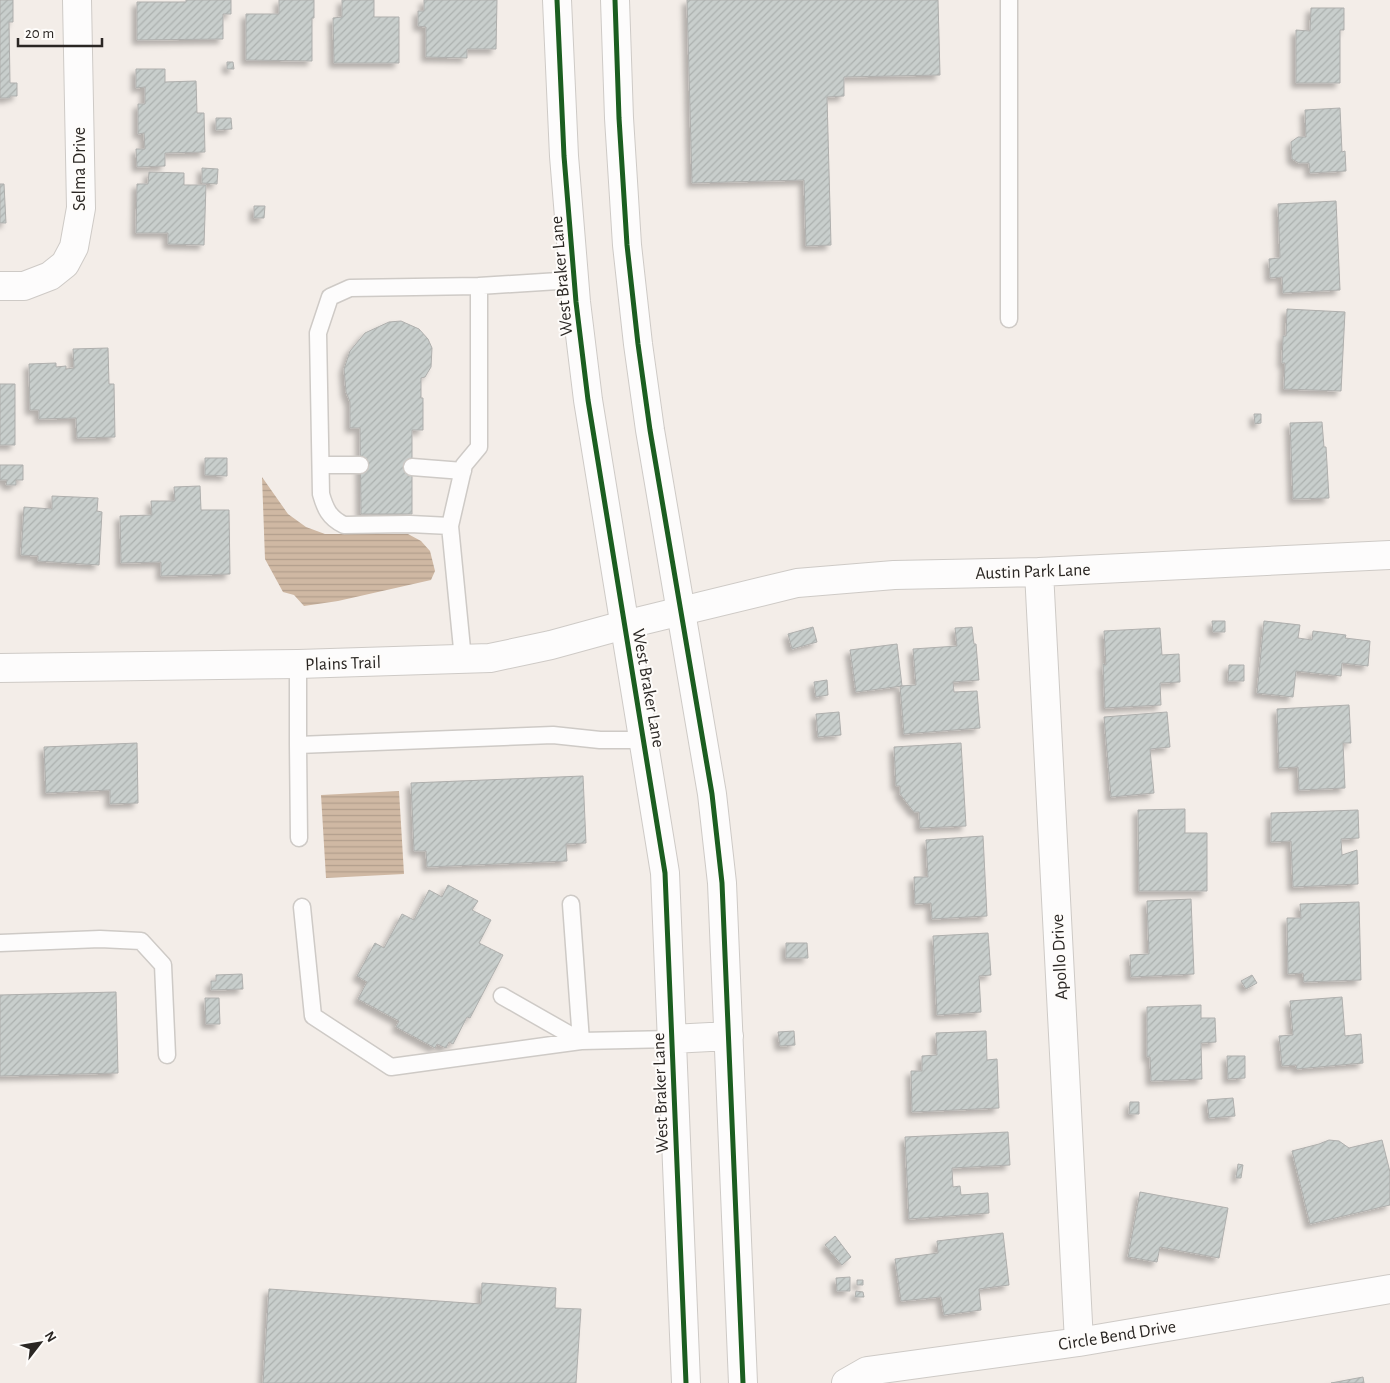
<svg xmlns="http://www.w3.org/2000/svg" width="1390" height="1383" font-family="'Alegreya Sans',sans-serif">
	<defs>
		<pattern id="water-rules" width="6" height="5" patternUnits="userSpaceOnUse" patternTransform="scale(1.25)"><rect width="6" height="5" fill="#cfb8a3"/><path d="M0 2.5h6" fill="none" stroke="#b29e8c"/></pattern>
		<pattern id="building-hatch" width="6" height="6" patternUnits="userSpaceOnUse" patternTransform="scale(1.25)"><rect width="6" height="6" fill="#c8cecc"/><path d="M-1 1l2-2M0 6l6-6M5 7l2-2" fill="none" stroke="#acb1af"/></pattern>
		<filter id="shadow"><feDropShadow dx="-4.5" dy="4.5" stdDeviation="2.5" flood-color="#0004"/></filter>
	</defs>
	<rect width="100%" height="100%" fill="#f3ede8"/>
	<!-- water -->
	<path fill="url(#water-rules)" d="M 262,477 L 288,514 L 306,527 L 325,534 L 408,534 L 421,541 L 430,551 L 435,571 L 431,580 L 338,601 L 304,606 L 294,595 L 283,592 L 265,559 Z
		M 399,791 L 404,874 L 326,878 L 321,795 Z"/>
	<!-- building -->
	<path fill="url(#building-hatch)" stroke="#afafad" filter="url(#shadow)" d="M 0,0 L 13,0 L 13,22 L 9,22 L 10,83 L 17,83 L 17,96 L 10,96 L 10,98 L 0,98 Z
		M 186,0 L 231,0 L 231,14 L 223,14 L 223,39 L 137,40 L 137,2 L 186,2 Z
		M 279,0 L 314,0 L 314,18 L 312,18 L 312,61 L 246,60 L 246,14 L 279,14 Z
		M 342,0 L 374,0 L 374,17 L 399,17 L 399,63 L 334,63 L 333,18 L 342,17 Z
		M 424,0 L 497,0 L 496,49 L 467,49 L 467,58 L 426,57 L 426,27 L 418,26 L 418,11 L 424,11 Z
		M 687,0 L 938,0 L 940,75 L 844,77 L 844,96 L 827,97 L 831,245 L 806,246 L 804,180 L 692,183 Z
		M 1311,8 L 1344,8 L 1344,30 L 1340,30 L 1340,83 L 1296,83 L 1296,30 L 1310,31 Z
		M 227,62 L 233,62 L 234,69 L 227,69 Z
		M 136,69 L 165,69 L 165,82 L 196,81 L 197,113 L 204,113 L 205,152 L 165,153 L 165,166 L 137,167 L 136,149 L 145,149 L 144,133 L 138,134 L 138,104 L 145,104 L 145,87 L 136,88 Z
		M 1340,108 L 1342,152 L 1345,151 L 1346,171 L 1310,173 L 1309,163 L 1299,163 L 1292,159 L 1291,142 L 1298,137 L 1306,137 L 1305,110 Z
		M 216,118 L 231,118 L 232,129 L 216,130 Z
		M 202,168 L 218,169 L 217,184 L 202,183 Z
		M 149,172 L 184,173 L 184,185 L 206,185 L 204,245 L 168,244 L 168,233 L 136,233 L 137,184 L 148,184 Z
		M 0,184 L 4,184 L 6,223 L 0,223 Z
		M 1336,201 L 1340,290 L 1283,293 L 1282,277 L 1270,278 L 1269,259 L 1280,258 L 1278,204 Z
		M 254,206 L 265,206 L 264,218 L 254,218 Z
		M 1287,309 L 1345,312 L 1341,391 L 1284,389 L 1285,363 L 1282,363 L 1283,336 L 1286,336 Z
		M 401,321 L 419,329 L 428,339 L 432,348 L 431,367 L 425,377 L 421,378 L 421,398 L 423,398 L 423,430 L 412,430 L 412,514 L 361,514 L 360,428 L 350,428 L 350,402 L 346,392 L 344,369 L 350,351 L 365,333 L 389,322 Z
		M 108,348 L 109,384 L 114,384 L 115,437 L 77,438 L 76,418 L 39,419 L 39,410 L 30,410 L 29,364 L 56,363 L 56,367 L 66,366 L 66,369 L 74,368 L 73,349 Z
		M 0,384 L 15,384 L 15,445 L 0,445 Z
		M 1254,414 L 1261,414 L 1261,423 L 1255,424 Z
		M 1322,422 L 1324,447 L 1326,447 L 1329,498 L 1293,499 L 1290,423 Z
		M 205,458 L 227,458 L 227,476 L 205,475 Z
		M 0,465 L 23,465 L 23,480 L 16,480 L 16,485 L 6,485 L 7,480 L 0,480 Z
		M 200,486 L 201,510 L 229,510 L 230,574 L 161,576 L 161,562 L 121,563 L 120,516 L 152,515 L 151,501 L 175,501 L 174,487 Z
		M 52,496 L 98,498 L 97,511 L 102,512 L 99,565 L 38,561 L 38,556 L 21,555 L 24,507 L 52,509 Z
		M 1212,621 L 1225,621 L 1225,632 L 1213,632 Z
		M 1264,621 L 1300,625 L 1298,638 L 1312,640 L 1313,631 L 1346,635 L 1345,638 L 1370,641 L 1368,666 L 1342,663 L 1341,676 L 1296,671 L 1293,697 L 1257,693 Z
		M 813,627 L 817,642 L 792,649 L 788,634 Z
		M 972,627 L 974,644 L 976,644 L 979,680 L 953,682 L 954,692 L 977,691 L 980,728 L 904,734 L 900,686 L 916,685 L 913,649 L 957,646 L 955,628 Z
		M 1160,628 L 1162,655 L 1179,654 L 1180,682 L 1160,683 L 1161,705 L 1105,708 L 1103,664 L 1106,665 L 1104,631 Z
		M 897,644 L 902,686 L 856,692 L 850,650 Z
		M 1229,665 L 1244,665 L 1244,681 L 1228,681 Z
		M 827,680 L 828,695 L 816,697 L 814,682 Z
		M 1349,705 L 1351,743 L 1343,743 L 1345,788 L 1299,790 L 1298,767 L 1279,768 L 1277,709 Z
		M 839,712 L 841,735 L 818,737 L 816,714 Z
		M 1167,712 L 1170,747 L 1150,749 L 1154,793 L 1111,797 L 1104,717 Z
		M 137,743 L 138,803 L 110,804 L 110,790 L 46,793 L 44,747 Z
		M 961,743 L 966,826 L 920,828 L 919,812 L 914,812 L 900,794 L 900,786 L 896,786 L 894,747 Z
		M 583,776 L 586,843 L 566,844 L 567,861 L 427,867 L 426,851 L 414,851 L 411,783 Z
		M 1185,809 L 1185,833 L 1207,833 L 1207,891 L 1139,891 L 1138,810 Z
		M 1358,810 L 1359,838 L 1341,839 L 1342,855 L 1357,850 L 1358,884 L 1293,887 L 1291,841 L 1271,842 L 1271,813 Z
		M 983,836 L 987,916 L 932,919 L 931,903 L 915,904 L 914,877 L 928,877 L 926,840 Z
		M 448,885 L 478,901 L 472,910 L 491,920 L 479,943 L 503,955 L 470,1018 L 467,1017 L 453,1044 L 449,1042 L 446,1048 L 437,1044 L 435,1048 L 396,1027 L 399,1021 L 358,999 L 367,982 L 357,976 L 375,943 L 384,948 L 402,914 L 414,920 L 429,890 L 442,897 Z
		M 1191,899 L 1194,974 L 1131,977 L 1130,955 L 1149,954 L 1147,901 Z
		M 1359,902 L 1361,980 L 1304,982 L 1303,973 L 1288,974 L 1287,918 L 1301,918 L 1300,904 Z
		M 988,933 L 991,975 L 979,976 L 981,1012 L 937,1015 L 933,936 Z
		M 786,943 L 807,943 L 808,958 L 786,958 Z
		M 242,974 L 243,989 L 211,990 L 211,981 L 216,981 L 216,975 Z
		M 1252,975 L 1257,983 L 1246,989 L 1241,981 Z
		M 116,992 L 118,1073 L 0,1076 L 0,995 Z
		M 1342,997 L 1345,1036 L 1361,1034 L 1363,1063 L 1297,1069 L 1296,1065 L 1282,1066 L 1279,1036 L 1293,1035 L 1290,1001 Z
		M 205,998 L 219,998 L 220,1024 L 206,1024 Z
		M 1201,1005 L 1201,1018 L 1215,1018 L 1216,1042 L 1201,1043 L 1202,1079 L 1151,1081 L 1150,1057 L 1147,1057 L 1147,1007 Z
		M 794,1031 L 795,1045 L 780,1046 L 778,1032 Z
		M 986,1031 L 987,1060 L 997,1059 L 999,1108 L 912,1112 L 911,1071 L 922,1071 L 922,1056 L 937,1055 L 936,1033 Z
		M 1227,1056 L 1245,1056 L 1245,1078 L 1228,1079 Z
		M 1233,1098 L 1235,1116 L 1209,1118 L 1207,1100 Z
		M 1130,1102 L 1139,1102 L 1139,1114 L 1129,1114 Z
		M 1008,1132 L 1010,1165 L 952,1168 L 953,1187 L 960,1186 L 961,1195 L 988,1193 L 989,1213 L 909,1219 L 905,1137 Z
		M 1329,1140 L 1339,1141 L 1349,1148 L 1382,1140 L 1390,1172 L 1390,1205 L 1310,1224 L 1292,1151 L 1319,1144 Z
		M 1238,1164 L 1243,1165 L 1241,1178 L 1236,1178 Z
		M 1140,1192 L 1228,1208 L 1219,1258 L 1160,1247 L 1157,1262 L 1128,1257 Z
		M 1003,1233 L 1009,1285 L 979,1289 L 981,1310 L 944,1315 L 941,1297 L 901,1301 L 895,1259 L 938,1253 L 937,1241 Z
		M 835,1236 L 851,1257 L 842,1265 L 825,1245 Z
		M 850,1277 L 850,1291 L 837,1291 L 836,1278 Z
		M 857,1280 L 863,1280 L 863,1285 L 857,1285 Z
		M 482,1283 L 556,1288 L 555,1308 L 581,1309 L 576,1383 L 263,1383 L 269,1289 L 481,1304 Z
		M 856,1291 L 863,1292 L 864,1297 L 855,1297 Z
		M 1363,1377 L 1364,1383 L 1331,1383 Z"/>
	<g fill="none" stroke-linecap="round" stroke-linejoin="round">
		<!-- lane casing -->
		<g stroke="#cecac6" stroke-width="19">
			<path id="lane" d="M 1009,0 L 1009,319
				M 321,465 L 360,465
				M 412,467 L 463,471
				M 450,526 L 410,524 L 344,525 C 329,518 325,508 321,494 L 318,333 L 330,297 L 350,288 L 479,286
				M 463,659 L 450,526 L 464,465 L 479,447 L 479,286 L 574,280
				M 298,664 L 298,745 L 553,735 L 600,740 L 644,740
				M 298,745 L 299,838
				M 571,904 L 581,1041
				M 302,907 L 313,1016 L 391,1067 L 581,1041 L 672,1039
				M 0,943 L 100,939 L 141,941 L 163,965 L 167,1055
				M 502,996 L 581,1041"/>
		</g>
		<!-- street casing -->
		<g stroke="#cecac6" stroke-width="30">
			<path id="street" d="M 0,286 L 24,286 L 50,276 L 65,264 L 74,247 L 81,208 L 77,0
				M 1039,572 L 1079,1342
				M 0,668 L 298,664 L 490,658 L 551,645 L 624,625 L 797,583 L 894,575 L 1039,572 L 1390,555
				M 846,1383 L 867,1371 L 1079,1342 L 1390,1289"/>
		</g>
		<!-- secondary casing -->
		<g stroke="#cecac6" stroke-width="30">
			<path id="secondary" d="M 557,0 L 564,156 L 576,302 L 588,400 L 665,873 L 686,1383
				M 615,0 L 619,118 L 627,245 L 638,344 L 650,430 L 712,794 L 722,883 L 743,1383
				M 672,1039 L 729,1036"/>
		</g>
		<!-- lane -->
		<use href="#lane" stroke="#fdfcfc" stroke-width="16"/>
		<!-- street -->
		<use href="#street" stroke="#fdfcfc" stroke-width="28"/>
		<!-- secondary -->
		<use href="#secondary" stroke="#fdfcfc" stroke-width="28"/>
		<!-- cycleway casing -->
		<g stroke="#fefcfa" stroke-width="8">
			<path id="cycleway" d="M 557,0 L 564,156 L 576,302 L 588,400 L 665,873 L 686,1383
				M 615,0 L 619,118 L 627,245 L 638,344 L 650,430 L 712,794 L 722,883 L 743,1383"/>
		</g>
		<!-- cycleway -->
		<use href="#cycleway" stroke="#1b5e20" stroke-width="5"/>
	</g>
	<g text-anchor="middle" stroke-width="4" stroke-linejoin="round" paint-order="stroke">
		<!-- street labels -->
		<g font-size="18" fill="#2b2724" stroke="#fefcfa">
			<text transform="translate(79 169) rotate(-90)" y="6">Selma Drive</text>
			<text transform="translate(561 276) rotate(-95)" y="6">West Braker Lane</text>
			<text transform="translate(1033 571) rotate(-2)" y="6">Austin Park Lane</text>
			<text transform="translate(343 663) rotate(-2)" y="6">Plains Trail</text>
			<text transform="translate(649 688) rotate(80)" y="6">West Braker Lane</text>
			<text transform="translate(1059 957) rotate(-93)" y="6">Apollo Drive</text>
			<text transform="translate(660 1093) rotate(-92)" y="6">West Braker Lane</text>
			<text transform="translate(1117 1335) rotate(-9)" y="6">Circle Bend Drive</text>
		</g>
	</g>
	<!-- north arrow -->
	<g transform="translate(40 1343) rotate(59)" stroke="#fefcfa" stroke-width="4" paint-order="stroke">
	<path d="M0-4L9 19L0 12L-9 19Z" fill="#2b2724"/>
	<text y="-8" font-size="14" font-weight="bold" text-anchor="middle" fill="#2b2724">N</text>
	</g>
	<!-- scale -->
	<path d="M18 38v8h84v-8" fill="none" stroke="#2b2724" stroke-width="2.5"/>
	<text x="25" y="38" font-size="15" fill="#2b2724" stroke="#fefcfa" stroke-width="4" paint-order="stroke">20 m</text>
</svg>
